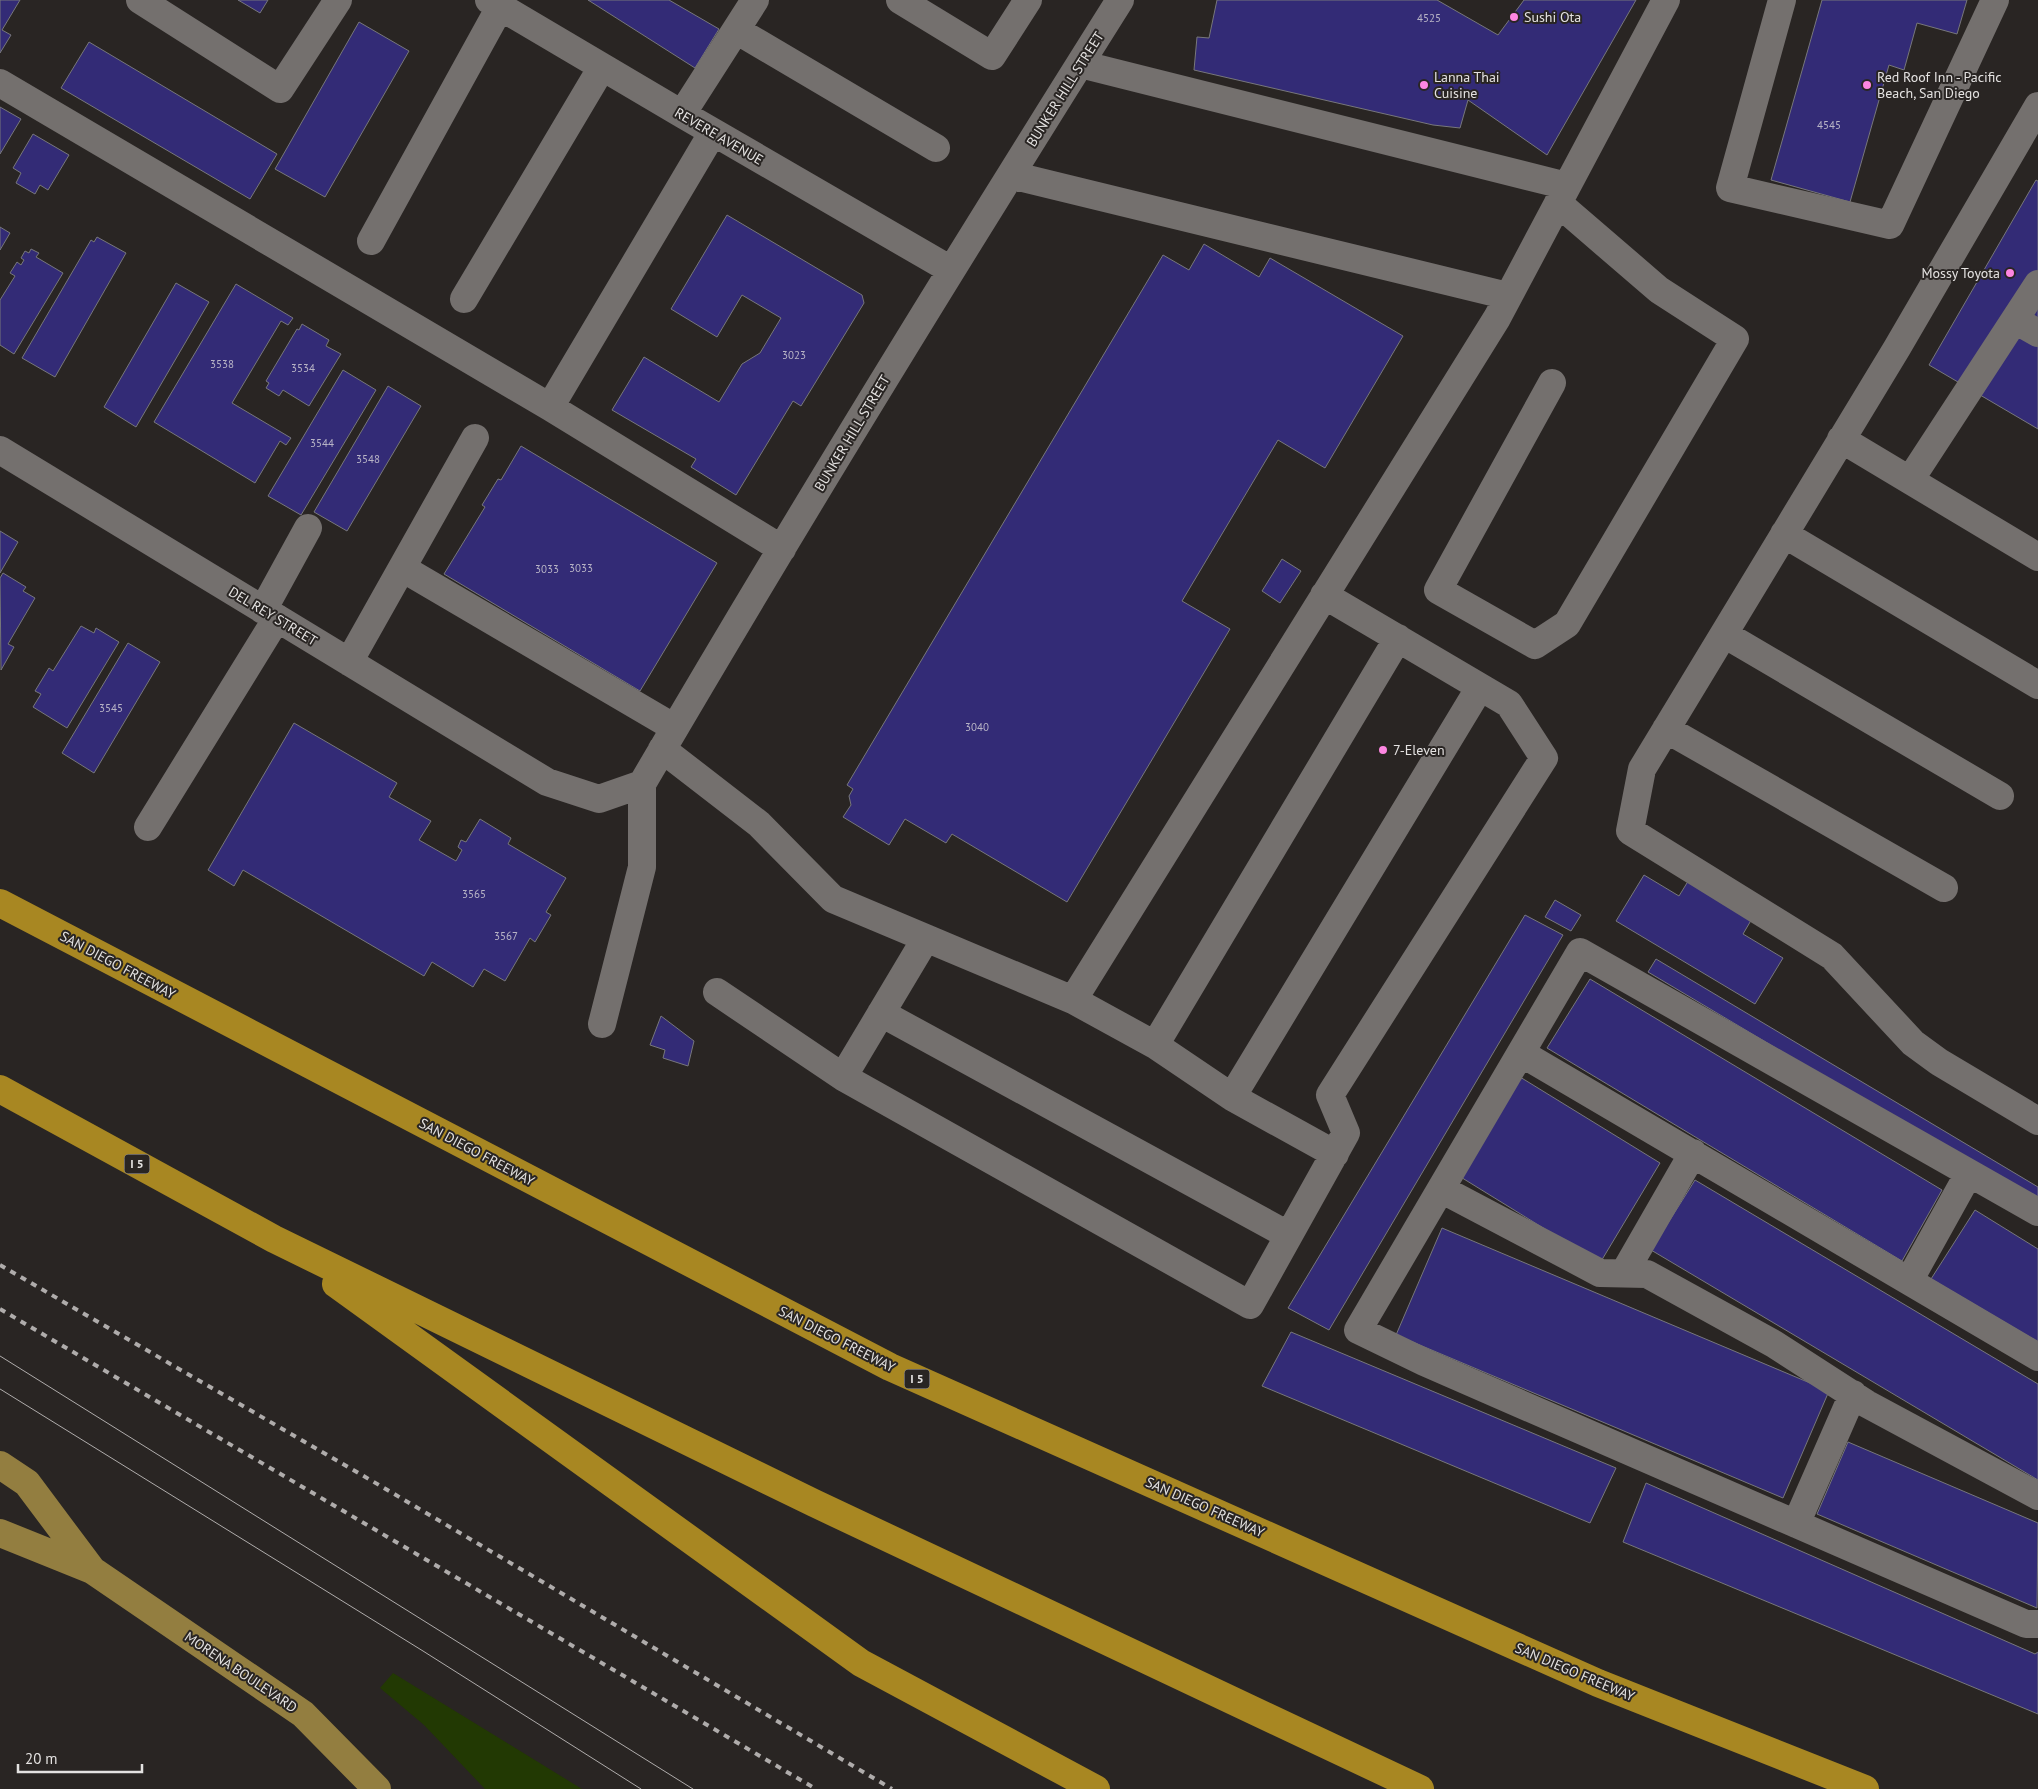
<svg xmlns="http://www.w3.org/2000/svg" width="2038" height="1789" font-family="'PT Sans',sans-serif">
	<rect width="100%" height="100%" fill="#292523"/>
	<!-- green -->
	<path fill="#223903" d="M 393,1673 L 582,1789 L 485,1789 L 424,1725 L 380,1688 Z"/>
	<!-- building -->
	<path fill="#332b76" stroke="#77777b" d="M 0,0 L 20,0 L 2,30 L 11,35 L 0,53 Z
		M 238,0 L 268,0 L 260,13 Z
		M 588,0 L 669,0 L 719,29 L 695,68 Z
		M 1217,0 L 1437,0 L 1498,35 L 1524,0 L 1636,0 L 1547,155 L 1468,100 L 1460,128 L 1433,125 L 1194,70 L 1197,37 L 1209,38 Z
		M 1822,0 L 1967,0 L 1957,34 L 1917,23 L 1904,70 L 1889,65 L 1850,202 L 1771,180 Z
		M 359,22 L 409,51 L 325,197 L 275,169 Z
		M 89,42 L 277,154 L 250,199 L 61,88 Z
		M 0,107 L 21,119 L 0,154 Z
		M 33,134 L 69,155 L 48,190 L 40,185 L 35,194 L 16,183 L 21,173 L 13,168 Z
		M 2036,180 L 2038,181 L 2038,429 L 1929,365 Z
		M 727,215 L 862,295 L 864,303 L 801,406 L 793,401 L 736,495 L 691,467 L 696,459 L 612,410 L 644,357 L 719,402 L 742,364 L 760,353 L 781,318 L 742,295 L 717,337 L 671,309 Z
		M 0,227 L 10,233 L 0,250 Z
		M 97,237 L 126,253 L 55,377 L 22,358 L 91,240 L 94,242 Z
		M 1204,244 L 1259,277 L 1270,258 L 1403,336 L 1325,468 L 1278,440 L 1182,601 L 1230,629 L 1067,902 L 952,834 L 946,843 L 905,819 L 889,845 L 843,817 L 851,805 L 849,796 L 853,789 L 847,785 L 1163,255 L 1189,270 Z
		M 31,249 L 39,253 L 36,257 L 63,273 L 14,354 L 0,345 L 0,300 L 15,276 L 10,273 L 17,262 L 21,265 L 24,260 L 21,258 L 25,251 L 29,253 Z
		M 176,283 L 209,302 L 136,427 L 104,407 Z
		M 236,284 L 293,318 L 288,325 L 281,321 L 232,403 L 291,438 L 286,445 L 280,441 L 255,483 L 154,422 Z
		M 302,324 L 329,340 L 326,346 L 341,354 L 309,406 L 283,390 L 279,396 L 266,388 L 269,383 L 266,381 L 297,329 L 299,330 Z
		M 343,370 L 376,390 L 301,515 L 268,496 Z
		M 388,386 L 421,406 L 347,531 L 314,512 Z
		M 521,446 L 717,563 L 640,691 L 444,574 L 485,507 L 482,505 L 498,479 L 501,480 Z
		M 0,531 L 18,542 L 0,573 Z
		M 1282,559 L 1301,571 L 1280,603 L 1262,591 Z
		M 3,573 L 26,587 L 23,591 L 35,598 L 8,644 L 14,647 L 1,670 L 0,578 Z
		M 81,626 L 94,633 L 96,628 L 119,642 L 67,728 L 33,707 L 41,694 L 35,691 L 49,668 L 53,671 Z
		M 128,643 L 160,662 L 94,773 L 62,753 Z
		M 294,723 L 397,783 L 389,797 L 431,821 L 419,840 L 456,861 L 462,850 L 458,847 L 461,840 L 466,842 L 480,819 L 511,838 L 508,844 L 566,878 L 546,912 L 551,915 L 535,942 L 530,938 L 505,981 L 484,969 L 473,987 L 432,962 L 424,976 L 243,870 L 234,886 L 208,870 Z
		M 1644,875 L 1679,896 L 1690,878 L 1753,917 L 1743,934 L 1783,958 L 1755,1004 L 1616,921 Z
		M 1555,900 L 1581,915 L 1571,931 L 1545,917 Z
		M 1525,915 L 1563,935 L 1329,1330 L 1288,1308 Z
		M 1656,959 L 2038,1187 L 2038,1204 L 1648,972 Z
		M 1590,979 L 1942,1190 L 1902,1261 L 1547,1048 Z
		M 661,1016 L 694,1041 L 688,1066 L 663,1058 L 665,1050 L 650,1045 Z
		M 1520,1077 L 1660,1163 L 1600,1263 L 1459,1176 Z
		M 1695,1180 L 2038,1384 L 2038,1480 L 1651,1250 Z
		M 1975,1210 L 2038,1249 L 2038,1342 L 1931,1279 Z
		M 1442,1228 L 1829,1391 L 1783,1498 L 1396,1335 Z
		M 1291,1332 L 1616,1468 L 1590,1523 L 1262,1386 Z
		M 1848,1442 L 2038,1523 L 2037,1608 L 1817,1514 Z
		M 1646,1483 L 2035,1654 L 2038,1652 L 2038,1714 L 1623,1542 Z"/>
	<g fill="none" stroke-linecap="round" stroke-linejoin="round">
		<!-- minor -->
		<path stroke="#74706e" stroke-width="28" d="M 140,0 L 280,89 L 338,0
			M 489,0 L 682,114 L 951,270
			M 900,0 L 992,56 L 1028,0
			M 1782,0 L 1730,188 L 1890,225 L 1995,0
			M 736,30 L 936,148
			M 1080,64 L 1567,186
			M 0,83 L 550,407 L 782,549
			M 2038,106 L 1897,348 L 1642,769 L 1630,831 L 1832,956 L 1913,1043 L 1939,1062 L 2038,1121
			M 682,114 L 755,0
			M 1011,175 L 1508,296
			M 371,241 L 500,7
			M 464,299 L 602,67
			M 2015,320 L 2038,333
			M 1552,383 L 1438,590 L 1535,645 L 1567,624 L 1735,339 L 1659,290 L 1558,203
			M 550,407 L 713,132
			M 1841,439 L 2038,557
			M 0,450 L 547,782 L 599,799 L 642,784 C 796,520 957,259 1120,0
			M 1910,480 L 2038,284
			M 1784,534 L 2038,685
			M 402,568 L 675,728
			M 263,610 L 308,528
			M 1724,634 L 2000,796
			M 349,662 L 475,438
			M 1666,729 L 1944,888
			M 662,749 L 759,824 L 833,899 L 1073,1000 L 1497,318 L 1666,0
			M 148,827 L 277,618
			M 717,992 L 843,1077 L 926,938
			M 1073,1000 L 1155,1045
			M 881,1013 L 1288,1235
			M 602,1024 L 642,867 L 642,784
			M 1521,1053 L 2038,1357
			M 843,1077 L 1250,1305 L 1346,1133 L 1330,1095 L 1544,758 L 1509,704 L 1324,595
			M 1232,1097 L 1155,1045 L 1398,638
			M 1335,1154 L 1232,1097 L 1480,687
			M 1441,1189 L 1600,1273 L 1647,1274 L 1774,1344 L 1867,1404 L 2038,1496
			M 2038,1212 L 1580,952 L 1358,1330 L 1424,1362 L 2026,1624 L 2038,1624
			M 1624,1273 L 1693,1153
			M 1909,1281 L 1969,1173
			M 1796,1524 L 1853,1394"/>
		<!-- major -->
		<path stroke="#937e40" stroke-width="28" d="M 0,1465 L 27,1483 L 92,1570
			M 0,1533 L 92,1570 L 303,1714 L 377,1789"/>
		<!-- highway -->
		<path stroke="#a88722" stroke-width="28" d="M 0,903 L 890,1367 L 1598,1683 L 1865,1789
			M 0,1089 L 274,1239 L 814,1503 L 1420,1789
			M 336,1284 L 861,1663 L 1096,1789"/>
		<!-- tram -->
		<path stroke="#afacab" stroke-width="1" d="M 0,1356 L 693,1789
			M 0,1389 L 423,1651 L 641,1789"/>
		<!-- rail -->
		<path stroke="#afacab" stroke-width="4" stroke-dasharray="6 6" stroke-linecap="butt" d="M 0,1265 L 379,1485 L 892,1789
			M 0,1309 L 816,1789"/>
	</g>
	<!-- markers -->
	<g fill="#fd86e1" stroke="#292523" stroke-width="2">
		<circle cx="1514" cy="17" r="5"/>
		<circle cx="1424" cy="85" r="5"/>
		<circle cx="1867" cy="85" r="5"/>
		<circle cx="2010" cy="273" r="5"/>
		<circle cx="1383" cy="750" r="5"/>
	</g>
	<g text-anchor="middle" stroke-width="4" stroke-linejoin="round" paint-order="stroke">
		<!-- number labels -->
		<g font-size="11" fill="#b8b4c6">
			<text x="1429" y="22">4525</text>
			<text x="1829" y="129">4545</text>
			<text x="794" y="359">3023</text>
			<text x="222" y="368">3538</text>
			<text x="303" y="372">3534</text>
			<text x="322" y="447">3544</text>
			<text x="368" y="463">3548</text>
			<text x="581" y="572">3033</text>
			<text x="547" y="573">3033</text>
			<text x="111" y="712">3545</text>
			<text x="977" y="731">3040</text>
			<text x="474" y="898">3565</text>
			<text x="506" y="940">3567</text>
		</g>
		<!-- shield labels -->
		<g fill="#292523" stroke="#aca9a8" stroke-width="1">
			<rect x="124.5" y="1154.5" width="25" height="19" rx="4"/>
			<rect x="904.5" y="1369.5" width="25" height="19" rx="4"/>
		</g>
		<g font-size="12" font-weight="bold" fill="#e4e2e1">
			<text x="137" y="1168">I 5</text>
			<text x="917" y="1383">I 5</text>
		</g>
		<!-- poi labels -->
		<g font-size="14" fill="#e4e2e1" stroke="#292523" text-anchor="start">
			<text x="1524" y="22">Sushi Ota</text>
			<text x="1434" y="82">Lanna Thai<tspan x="1434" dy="16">Cuisine</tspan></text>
			<text x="1877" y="82">Red Roof Inn - Pacific<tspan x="1877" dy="16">Beach, San Diego</tspan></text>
			<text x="2000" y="278" text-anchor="end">Mossy Toyota</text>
			<text x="1393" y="755">7-Eleven</text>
		</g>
		<!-- street labels -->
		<g font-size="14" fill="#e4e2e1" stroke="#292523">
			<text transform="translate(1065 89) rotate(-58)" y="5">BUNKER HILL STREET</text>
			<text transform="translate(719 136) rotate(30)" y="5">REVERE AVENUE</text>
			<text transform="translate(852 433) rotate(-59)" y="5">BUNKER HILL STREET</text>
			<text transform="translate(273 616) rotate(31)" y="5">DEL REY STREET</text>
			<text transform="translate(118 965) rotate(28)" y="5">SAN DIEGO FREEWAY</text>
			<text transform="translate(477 1152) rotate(28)" y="5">SAN DIEGO FREEWAY</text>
			<text transform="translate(837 1339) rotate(27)" y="5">SAN DIEGO FREEWAY</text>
			<text transform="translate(1205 1507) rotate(24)" y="5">SAN DIEGO FREEWAY</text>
			<text transform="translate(241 1672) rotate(34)" y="5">MORENA BOULEVARD</text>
			<text transform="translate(1575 1672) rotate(23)" y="5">SAN DIEGO FREEWAY</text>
		</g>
	</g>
	<!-- scale -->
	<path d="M18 1764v8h124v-8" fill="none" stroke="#e4e2e1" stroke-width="2.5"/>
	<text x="25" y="1764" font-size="15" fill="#e4e2e1" stroke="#292523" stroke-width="4" paint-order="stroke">20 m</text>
</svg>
